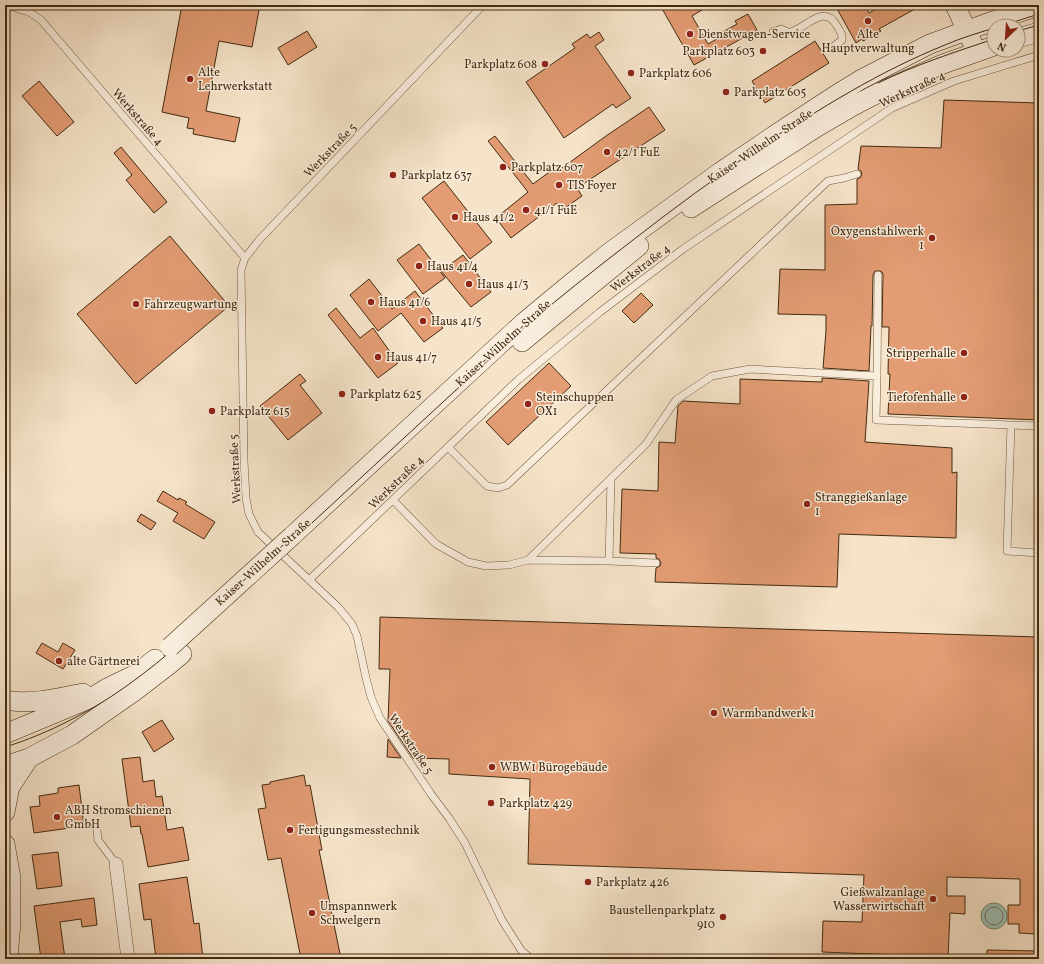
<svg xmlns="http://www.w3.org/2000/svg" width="1044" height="964" font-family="Vollkorn,serif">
	<rect width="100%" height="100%" fill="#f6e4ca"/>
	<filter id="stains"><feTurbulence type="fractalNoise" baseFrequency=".005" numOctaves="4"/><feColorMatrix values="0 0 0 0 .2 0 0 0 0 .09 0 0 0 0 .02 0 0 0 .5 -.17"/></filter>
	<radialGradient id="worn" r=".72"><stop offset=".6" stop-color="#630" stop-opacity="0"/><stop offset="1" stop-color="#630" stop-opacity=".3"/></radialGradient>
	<!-- water -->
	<path fill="#9dbfb4" stroke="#798472" d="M981 916a13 13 0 1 1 26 0a13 13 0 1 1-26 0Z"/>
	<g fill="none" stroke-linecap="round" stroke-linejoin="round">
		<!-- shore -->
		<path stroke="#707562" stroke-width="1" d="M985 916a9 9 0 1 1 18 0a9 9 0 1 1-18 0Z"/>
	</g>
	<!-- building -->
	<path fill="#e39c74" stroke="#422b0f" d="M 182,5 L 260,5 L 252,47 L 219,41 L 206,111 L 240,118 L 235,142 L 193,134 L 194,129 L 187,128 L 189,118 L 162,112 Z
		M 660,5 L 710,5 L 692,16 L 708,44 L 722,36 L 721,33 L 737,24 L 735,21 L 748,14 L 757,30 L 694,65 Z
		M 835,5 L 864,5 L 869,13 L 883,5 L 922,5 L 879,29 L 881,31 L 863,41 L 862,39 L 856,43 Z
		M 307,31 L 317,47 L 288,65 L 278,48 Z
		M 599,32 L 604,40 L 595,46 L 631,98 L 616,108 L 613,104 L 564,138 L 526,82 L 575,48 L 572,44 L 587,34 L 590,38 Z
		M 815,41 L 829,63 L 765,103 L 752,81 Z
		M 39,81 L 74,122 L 57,136 L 22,96 Z
		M 944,100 L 1039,103 L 1039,420 L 888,414 L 890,374 L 888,374 L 889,327 L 882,327 L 883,275 L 882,272 L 880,271 L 875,271 L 873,275 L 872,326 L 871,326 L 869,371 L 823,368 L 826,331 L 826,315 L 778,314 L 780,269 L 825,270 L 825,205 L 857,204 L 857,179 L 860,178 L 862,175 L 861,171 L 858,169 L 861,146 L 941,148 Z
		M 649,107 L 665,130 L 577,188 L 582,196 L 562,210 L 557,203 L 511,238 L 496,218 L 528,192 L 488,141 L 495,136 L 533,184 L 559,165 L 562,168 L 606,136 Z
		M 121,147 L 167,202 L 154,213 L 126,180 L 132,175 L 114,153 Z
		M 444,181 L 492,242 L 470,259 L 422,198 Z
		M 170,236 L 229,306 L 136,384 L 77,314 Z
		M 419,244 L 445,278 L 423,294 L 397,260 Z
		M 463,255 L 491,292 L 471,307 L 441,271 Z
		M 369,279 L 392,309 L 415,291 L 443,328 L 424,342 L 401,313 L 378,331 L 350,295 Z
		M 641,293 L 653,305 L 634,323 L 622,311 Z
		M 336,308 L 360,338 L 373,328 L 398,363 L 378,378 L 328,315 Z
		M 549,363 L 571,386 L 508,445 L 486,422 Z
		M 300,374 L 306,381 L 300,385 L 322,413 L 288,440 L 260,406 Z
		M 822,378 L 869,381 L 865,442 L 952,448 L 952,473 L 957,472 L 956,538 L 839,534 L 837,587 L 655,582 L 656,568 L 660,566 L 661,563 L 659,559 L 656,558 L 656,554 L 620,553 L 622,489 L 658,491 L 659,442 L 675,443 L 678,406 L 683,401 L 740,404 L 740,379 L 822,382 Z
		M 163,491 L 178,500 L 179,498 L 187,502 L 185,504 L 215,522 L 204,539 L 173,521 L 178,513 L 157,501 Z
		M 141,514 L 156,523 L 151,530 L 137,521 Z
		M 380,617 L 1039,637 L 1039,880 L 1038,880 L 1036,934 L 1019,933 L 1019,924 L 1008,924 L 1008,905 L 1020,905 L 1020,879 L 947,877 L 947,896 L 965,896 L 965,914 L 950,913 L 948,957 L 822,952 L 823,921 L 862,922 L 864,875 L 528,864 L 530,779 L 449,774 L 449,759 L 413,758 L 388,721 L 390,669 L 379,669 Z
		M 42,643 L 58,652 L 63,643 L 75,650 L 63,669 L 36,653 Z
		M 162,720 L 174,739 L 154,752 L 142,732 Z
		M 388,739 L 401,758 L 387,757 Z
		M 140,757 L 143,782 L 154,780 L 156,797 L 162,796 L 167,830 L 183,827 L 189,860 L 148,867 L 142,834 L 141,834 L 140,826 L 131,827 L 122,759 Z
		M 304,775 L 306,786 L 310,785 L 322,850 L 319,850 L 341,959 L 301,959 L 281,858 L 268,860 L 258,809 L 266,808 L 262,785 L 270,784 L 270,782 Z
		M 79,785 L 84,826 L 34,833 L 30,807 L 40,806 L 39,796 L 58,793 L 58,788 Z
		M 58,852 L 62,886 L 37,889 L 32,855 Z
		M 187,877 L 194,924 L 199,923 L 203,959 L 156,959 L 151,919 L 144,920 L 139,884 Z
		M 94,898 L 97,925 L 82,927 L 81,919 L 60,922 L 65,959 L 41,959 L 34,906 Z
		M 987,950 L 1039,951 L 1039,959 L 987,959 Z"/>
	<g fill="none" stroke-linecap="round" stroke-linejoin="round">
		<!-- lane casing -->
		<g stroke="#6f593e" stroke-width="8">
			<path id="lane" d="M 5,5 L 29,12 L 41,20 L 245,258
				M 483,5 L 260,239 L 245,258 L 241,270 L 244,461 L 246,498 L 249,514 L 258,532 L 338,607 L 352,624 L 357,636 L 366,678 L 371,697 L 380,718 L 431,794 L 449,818 L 465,843 L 502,920 L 521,950 L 531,959
				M 773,32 L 781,29 L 788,32 L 791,32 C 807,27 825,3 837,26 C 840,31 843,35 842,40 L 834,46
				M 877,376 L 878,275
				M 1011,425 L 1007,551 L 1039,553
				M 448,447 L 487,486 L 498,488 L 507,485 L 828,181 L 844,178 L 857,174
				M 393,500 L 436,544 L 468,562 L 486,566 L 509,565 L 528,560 L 646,444 L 676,400 L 712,376 L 750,369 L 877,376 L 876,420 L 1039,426
				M 528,560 L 609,561 L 611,479
				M 609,561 L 656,563
				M 309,580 L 518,380 L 600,312 L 683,249 L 892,108 L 954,81 L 1039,55
				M 97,830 L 98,840 L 116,864"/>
		</g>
		<!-- street casing -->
		<g stroke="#6f593e" stroke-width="14">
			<path id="street" d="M 116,864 L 128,959"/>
		</g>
		<!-- secondary casing -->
		<g stroke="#422b0f" stroke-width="20">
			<path id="secondary" d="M 955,5 L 972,42
				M 1018,38 L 1039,32
				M 691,208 L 817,127 L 853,106 L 884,90 L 943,64 L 994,46
				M 522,342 L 591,285 L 639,246
				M 292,536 L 523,323 L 570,284 L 610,252 L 720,172 L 785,128 L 839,93 L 860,80 L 887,66 L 930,44 L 993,21 L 1039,6
				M 5,700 C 31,705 58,698 83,693
				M 5,734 L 89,699 L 107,688 L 136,674 L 155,659
				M 5,766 L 29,758 L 72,735 L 135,691 L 170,664 L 182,654
				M 5,812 L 10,787 L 29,758
				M 5,844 L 11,878 L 11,922 L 8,959"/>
		</g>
		<!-- lane -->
		<use href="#lane" stroke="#f9eddd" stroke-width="7"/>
		<!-- street -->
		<use href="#street" stroke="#f9eddd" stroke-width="13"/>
		<!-- secondary -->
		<use href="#secondary" stroke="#f9eddd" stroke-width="19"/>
		<!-- tram -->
		<path stroke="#422b0f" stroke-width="1" d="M 1001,26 L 1039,14
			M 1018,31 L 1039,25
			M 878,83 C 915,65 955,52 994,39
			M 5,747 C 48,734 96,709 132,682 C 164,659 193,632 223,605 L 520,331 C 556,300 594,270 633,240 C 674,208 716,177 760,148 C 819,109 880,71 945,45 C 961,38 978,33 994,28"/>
		<!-- secondary-bridge casing -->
		<g stroke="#422b0f" stroke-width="20" stroke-linecap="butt">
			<path id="secondary-bridge" d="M 170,647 L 292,536"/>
		</g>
		<!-- secondary-bridge -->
		<use href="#secondary-bridge" stroke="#f9eddd" stroke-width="19"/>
	</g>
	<!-- markers -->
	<g fill="#8f2418" stroke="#f9eddd" stroke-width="1.5">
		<circle cx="868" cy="21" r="4"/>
		<circle cx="690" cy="34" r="4"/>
		<circle cx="763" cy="51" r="4"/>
		<circle cx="545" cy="64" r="4"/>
		<circle cx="631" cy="73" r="4"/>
		<circle cx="190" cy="79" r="4"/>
		<circle cx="726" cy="92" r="4"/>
		<circle cx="607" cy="152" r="4"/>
		<circle cx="503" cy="167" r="4"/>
		<circle cx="393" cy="175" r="4"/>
		<circle cx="559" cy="185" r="4"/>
		<circle cx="526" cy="210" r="4"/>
		<circle cx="455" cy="217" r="4"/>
		<circle cx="932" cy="238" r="4"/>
		<circle cx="419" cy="266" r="4"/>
		<circle cx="469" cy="284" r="4"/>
		<circle cx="371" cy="302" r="4"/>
		<circle cx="136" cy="304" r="4"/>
		<circle cx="423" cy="321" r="4"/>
		<circle cx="964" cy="353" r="4"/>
		<circle cx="378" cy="357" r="4"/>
		<circle cx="342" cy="394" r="4"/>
		<circle cx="964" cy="397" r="4"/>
		<circle cx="528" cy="404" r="4"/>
		<circle cx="212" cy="411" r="4"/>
		<circle cx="807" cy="504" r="4"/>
		<circle cx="59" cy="661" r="4"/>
		<circle cx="714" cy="713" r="4"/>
		<circle cx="492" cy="767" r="4"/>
		<circle cx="491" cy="803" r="4"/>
		<circle cx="57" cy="817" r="4"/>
		<circle cx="290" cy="830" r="4"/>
		<circle cx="588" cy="882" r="4"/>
		<circle cx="933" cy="899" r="4"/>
		<circle cx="312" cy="913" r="4"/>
		<circle cx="723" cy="917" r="4"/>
	</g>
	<g text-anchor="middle" stroke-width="3" stroke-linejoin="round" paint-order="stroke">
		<!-- poi labels -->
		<g font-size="12" fill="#422b0f" stroke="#f9eddd" text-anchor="start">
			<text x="698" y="38">Dienstwagen-Service</text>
			<text x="868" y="38" text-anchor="middle">Alte<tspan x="868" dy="14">Hauptverwaltung</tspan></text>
			<text x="755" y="55" text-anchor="end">Parkplatz 603</text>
			<text x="537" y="68" text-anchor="end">Parkplatz 608</text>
			<text x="198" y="76">Alte<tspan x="198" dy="14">Lehrwerkstatt</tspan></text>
			<text x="639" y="77">Parkplatz 606</text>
			<text x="734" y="96">Parkplatz 605</text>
			<text x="615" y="156">42/1 FuE</text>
			<text x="511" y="171">Parkplatz 607</text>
			<text x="401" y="179">Parkplatz 637</text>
			<text x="567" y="189">TIS Foyer</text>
			<text x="534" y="214">41/1 FuE</text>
			<text x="463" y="221">Haus 41/2</text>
			<text x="924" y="235" text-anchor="end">Oxygenstahlwerk<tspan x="924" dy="14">1</tspan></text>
			<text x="427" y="270">Haus 41/4</text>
			<text x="477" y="288">Haus 41/3</text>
			<text x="379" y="306">Haus 41/6</text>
			<text x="144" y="308">Fahrzeugwartung</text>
			<text x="431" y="325">Haus 41/5</text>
			<text x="956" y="357" text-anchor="end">Stripperhalle</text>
			<text x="386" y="361">Haus 41/7</text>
			<text x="350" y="398">Parkplatz 625</text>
			<text x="536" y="401">Steinschuppen<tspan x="536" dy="14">OX1</tspan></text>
			<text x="956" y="401" text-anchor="end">Tiefofenhalle</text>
			<text x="220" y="415">Parkplatz 615</text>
			<text x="815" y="501">Stranggießanlage<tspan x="815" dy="14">1</tspan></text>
			<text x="67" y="665">alte Gärtnerei</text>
			<text x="722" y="717">Warmbandwerk 1</text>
			<text x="500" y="771">WBW1 Bürogebäude</text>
			<text x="499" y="807">Parkplatz 429</text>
			<text x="65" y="814">ABH Stromschienen<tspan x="65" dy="14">GmbH</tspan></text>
			<text x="298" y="834">Fertigungsmesstechnik</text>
			<text x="596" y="886">Parkplatz 426</text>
			<text x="925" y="896" text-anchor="end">Gießwalzanlage<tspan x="925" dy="14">Wasserwirtschaft</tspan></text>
			<text x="320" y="910">Umspannwerk<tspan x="320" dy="14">Schwelgern</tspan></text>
			<text x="715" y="914" text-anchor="end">Baustellenparkplatz<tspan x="715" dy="14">910</tspan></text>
		</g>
		<!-- street labels -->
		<g font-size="12" fill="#422b0f" stroke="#f9eddd">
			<text transform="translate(912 89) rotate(-25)" y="4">Werkstraße 4</text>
			<text transform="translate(138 117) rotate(49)" y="4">Werkstraße 4</text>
			<text transform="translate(760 146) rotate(-34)" y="4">Kaiser-Wilhelm-Straße</text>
			<text transform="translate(330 150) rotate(-46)" y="4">Werkstraße 5</text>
			<text transform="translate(640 268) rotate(-37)" y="4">Werkstraße 4</text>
			<text transform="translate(503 343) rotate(-42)" y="4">Kaiser-Wilhelm-Straße</text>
			<text transform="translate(235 469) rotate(-93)" y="4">Werkstraße 5</text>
			<text transform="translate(396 482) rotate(-44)" y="4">Werkstraße 4</text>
			<text transform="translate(263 562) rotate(-42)" y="4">Kaiser-Wilhelm-Straße</text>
			<text transform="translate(411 744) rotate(56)" y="4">Werkstraße 5</text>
		</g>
	</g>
	<!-- margin -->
	<rect width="1044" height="964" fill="none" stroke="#f6e4ca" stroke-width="20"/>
	<rect x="6" y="6" width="1032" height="952" fill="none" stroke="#422b0f" stroke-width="2"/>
	<rect x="10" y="10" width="1024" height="944" fill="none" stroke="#422b0f"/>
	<!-- north arrow -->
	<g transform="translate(1006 38) rotate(205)"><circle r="19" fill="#f9eddd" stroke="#b09f8b"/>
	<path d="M0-3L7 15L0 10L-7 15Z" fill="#8f2418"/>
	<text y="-6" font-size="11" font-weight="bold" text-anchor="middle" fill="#422b0f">N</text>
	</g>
	<rect width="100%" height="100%" filter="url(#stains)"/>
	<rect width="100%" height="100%" fill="url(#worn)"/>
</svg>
